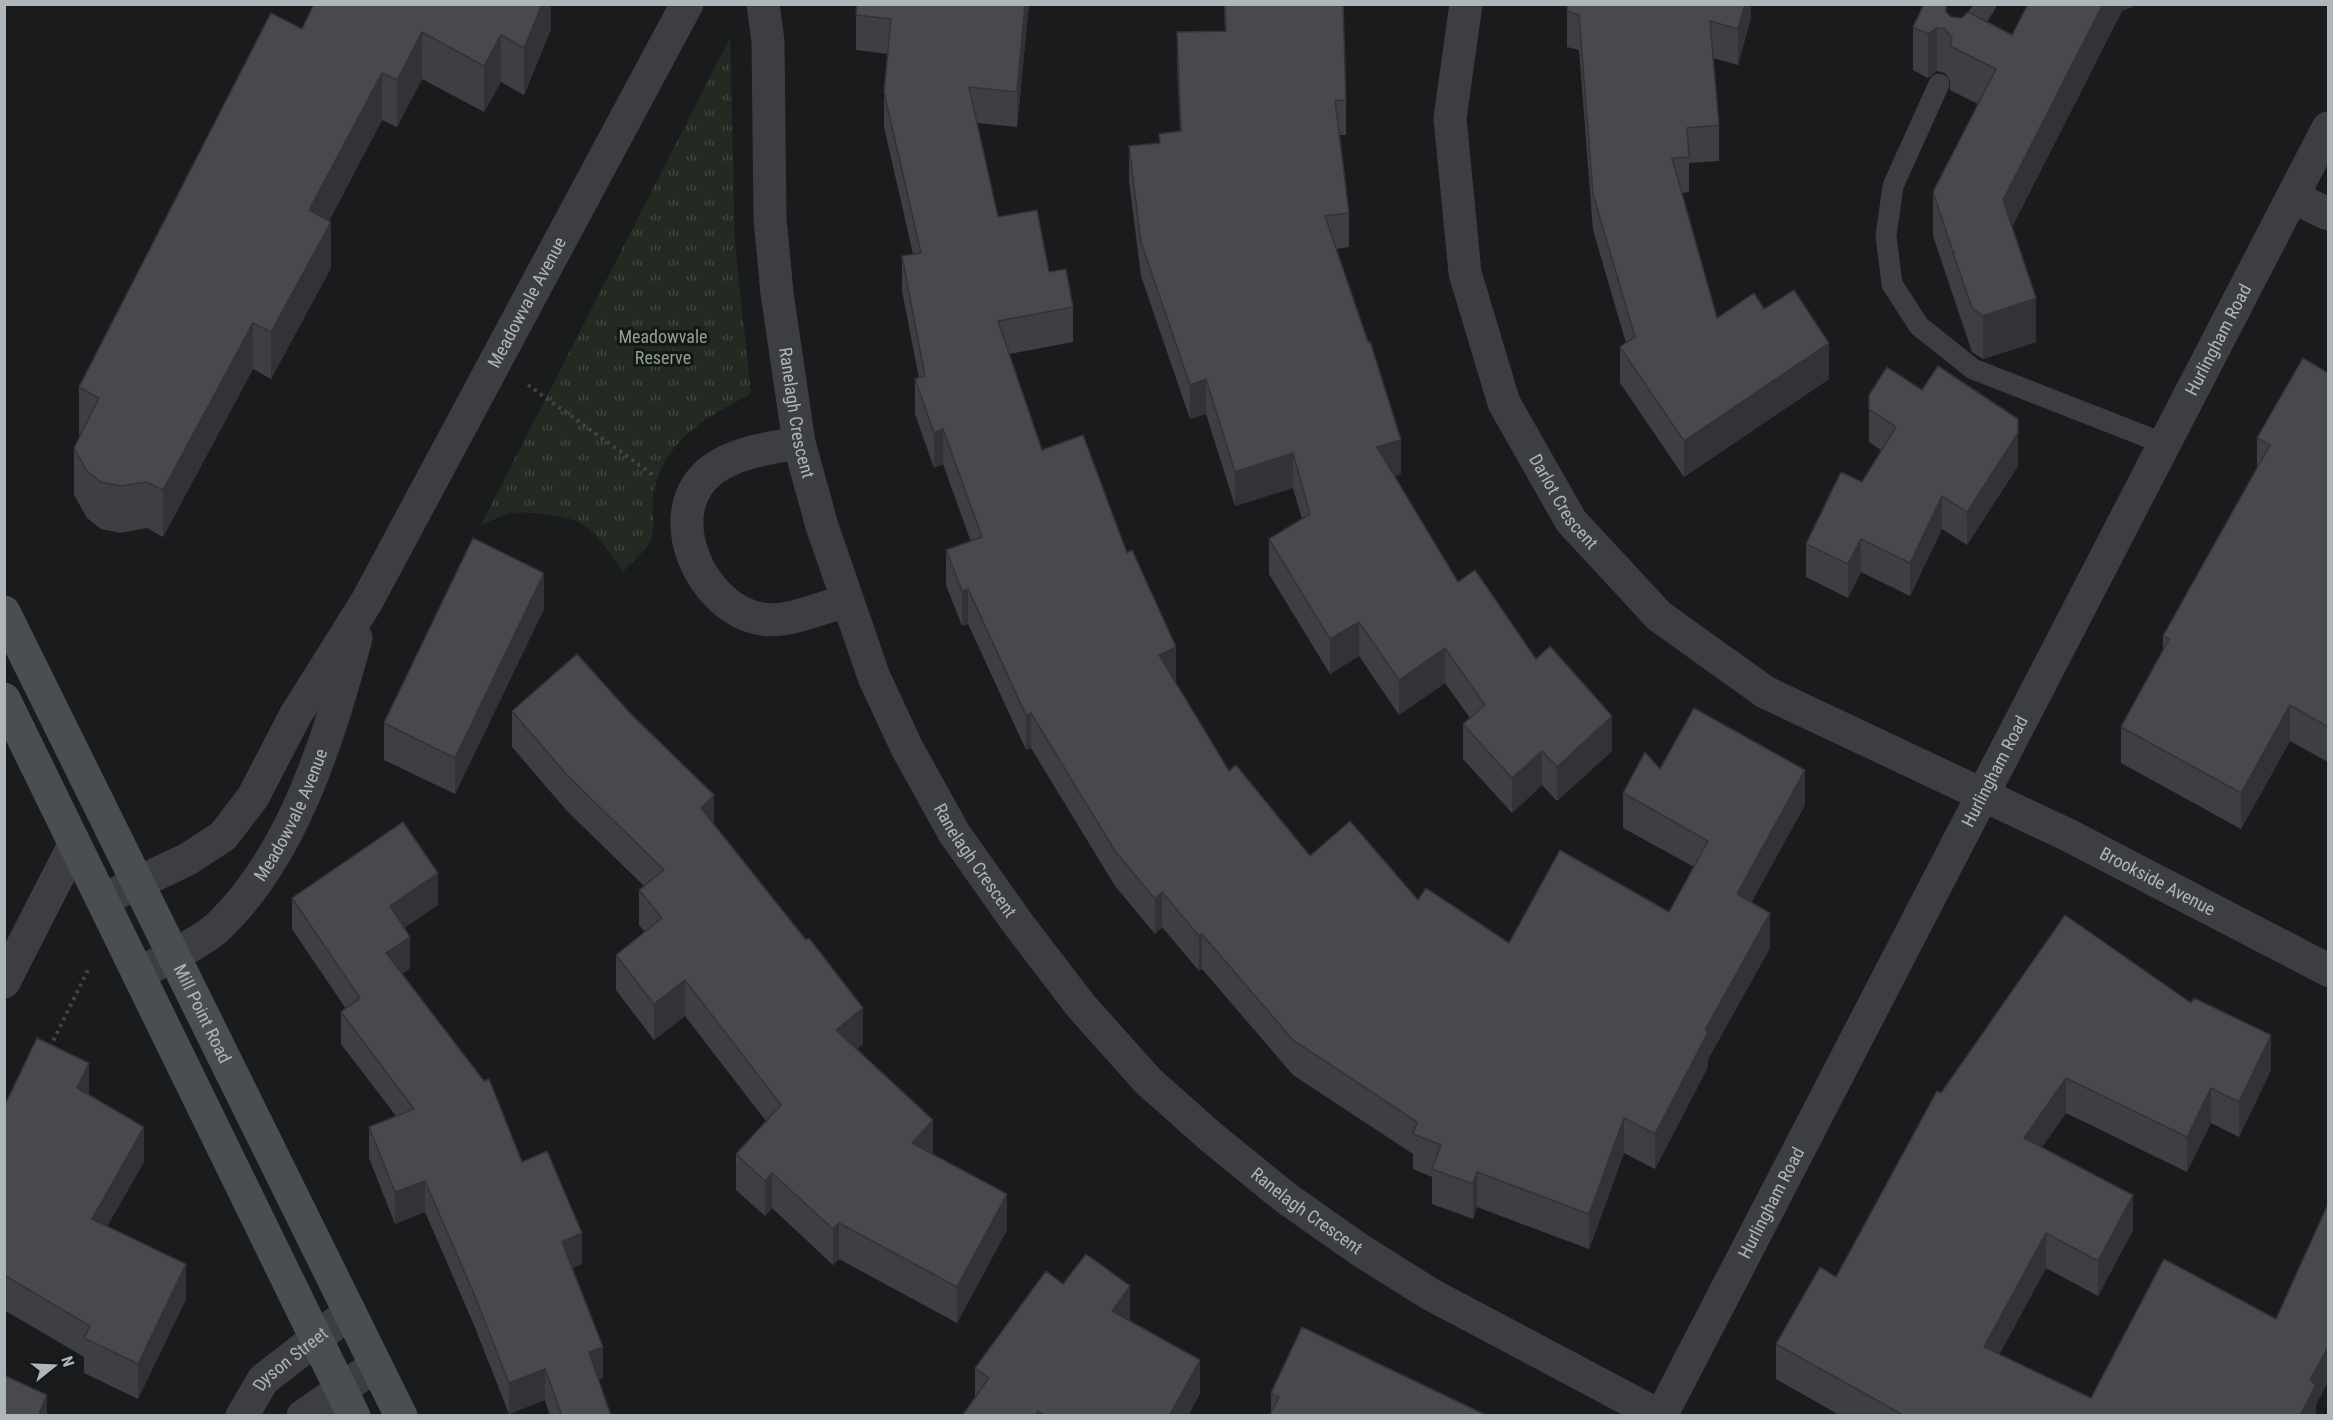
<svg xmlns="http://www.w3.org/2000/svg" width="2333" height="1420" font-family="'Roboto Condensed',sans-serif">
	<defs>
		<pattern id="park-tufts" width="24" height="20" patternUnits="userSpaceOnUse" patternTransform="scale(1.5)"><rect width="24" height="20" fill="#232a22"/><path d="M3 7l-1-3M5 7V3M7 7l1-3M15 17l-1-3M17 17v-4M19 17l1-3" fill="none" stroke="#404740"/></pattern>
	</defs>
	<rect width="100%" height="100%" fill="#1a1b1d"/>
	<!-- park -->
	<path fill="url(#park-tufts)" d="M 730,38 L 735,244 L 751,394 C 707,417 666,438 654,491 C 651,506 655,522 652,537 C 651,546 630,564 623,572 C 611,556 599,534 580,523 C 565,515 529,511 512,513 C 502,515 491,521 481,525 Z"/>
	<g fill="none" stroke-linecap="round" stroke-linejoin="round">
		<!-- path -->
		<path stroke="#424548" stroke-width="4" stroke-dasharray="3 4.5" stroke-linecap="butt" d="M 528,385 L 656,477
			M 50,1047 L 89,968"/>
		<!-- service -->
		<path stroke="#3c3e42" stroke-width="21" d="M 1962,42 L 1986,4
			M 1939,84 L 1893,186 L 1886,236 L 1892,284 L 1919,326 L 1973,369 L 2165,444"/>
		<!-- minor -->
		<g stroke="#3c3e42" stroke-width="33">
			<path id="s1" d="M 763,4 L 768,41 L 770,218 L 777,293 L 799,443 L 822,526 L 874,677 L 907,748 L 954,833 L 1016,921 L 1081,1006 L 1148,1081 L 1211,1137 L 1286,1198 L 1360,1250 L 1430,1294 L 1660,1416"/>
			<path id="s2" d="M 1466,4 L 1450,118 L 1465,273 L 1504,403 L 1571,521 L 1659,616 L 1765,692 L 2068,835 L 2328,970"/>
			<path d="M 2293,197 L 2328,214"/>
			<path d="M 799,443 C 770,448 736,452 712,470 C 657,512 701,610 762,619 C 789,623 820,608 846,601"/>
			<path id="s3" d="M 102,900 L 188,859 L 223,836 L 253,797 L 295,716 L 367,601 L 687,4"/>
			<path id="s4" d="M 138,974 C 160,962 203,942 220,925 C 295,852 329,736 356,638"/>
			<path d="M 4,982 L 74,845"/>
			<path id="s5" d="M 242,1416 L 263,1380 L 350,1312"/>
			<path d="M 303,1416 L 376,1365"/>
			<path id="s6" d="M 1661,1416 L 2328,128"/>
		</g>
		<!-- secondary -->
		<g stroke="#4a4e51" stroke-width="33">
			<path id="s7" d="M 4,612 L 401,1416"/>
			<path d="M 4,699 L 354,1416"/>
		</g>
	</g>
	<!-- wall -->
	<path fill="#3e3f42" d="M 551,4 L 551,29 L 524,95 L 501,82 L 484,112 L 422,79 L 397,127 L 382,120 L 329,221 L 331,268 L 271,379 L 253,369 L 163,537 L 147,528 L 120,533 L 101,529 L 87,518 L 74,495 L 74,448 L 80,435 L 79,434 L 79,387 L 302,29 Z
		M 857,4 L 1029,4 L 1017,127 L 977,123 L 998,217 L 1049,272 L 1073,307 L 1073,342 L 1009,354 L 1042,450 L 1127,553 L 1176,682 L 1175,682 L 1229,771 L 1310,856 L 1418,900 L 1509,943 L 1669,912 L 1694,867 L 1623,828 L 1623,793 L 1660,769 L 1805,805 L 1751,902 L 1770,948 L 1708,1059 L 1708,1067 L 1655,1169 L 1624,1153 L 1589,1249 L 1477,1207 L 1473,1219 L 1432,1204 L 1432,1177 L 1413,1169 L 1413,1154 L 1293,1075 L 1202,969 L 1199,971 L 1162,927 L 1155,934 L 1115,886 L 1031,748 L 1026,750 L 968,624 L 962,626 L 946,585 L 946,550 L 971,542 L 943,464 L 934,468 L 915,414 L 915,379 L 919,378 L 902,291 L 902,256 L 913,254 L 884,127 L 884,92 L 888,54 L 856,50 L 856,15 Z
		M 1224,4 L 1343,4 L 1346,100 L 1346,135 L 1340,135 L 1349,213 L 1349,247 L 1336,249 L 1401,474 L 1394,476 L 1458,582 L 1536,659 L 1612,751 L 1557,801 L 1542,785 L 1512,813 L 1463,759 L 1463,724 L 1470,718 L 1445,683 L 1399,715 L 1359,656 L 1330,674 L 1269,574 L 1269,539 L 1302,519 L 1293,488 L 1235,506 L 1206,414 L 1190,419 L 1141,276 L 1129,181 L 1129,146 L 1159,143 L 1159,134 L 1180,131 L 1177,66 L 1177,32 L 1225,31 Z
		M 1751,4 L 1751,17 L 1738,65 L 1713,58 L 1719,125 L 1719,161 L 1689,163 L 1689,192 L 1682,193 L 1717,318 L 1764,309 L 1829,379 L 1684,477 L 1620,383 L 1620,347 L 1626,343 L 1593,230 L 1579,50 L 1567,47 L 1567,11 Z
		M 2122,11 L 2012,227 L 2036,342 L 1983,359 L 1972,352 L 1933,236 L 1933,192 L 1978,104 L 1950,90 L 1950,81 L 1945,73 L 1937,71 L 1928,78 L 1913,70 L 1913,27 L 1946,12 L 1951,17 L 2012,35 Z
		M 2328,373 L 2328,762 L 2290,741 L 2241,829 L 2121,763 L 2121,727 L 2163,650 L 2163,636 L 2257,467 L 2257,438 Z
		M 1869,395 L 2018,466 L 1967,545 L 1942,529 L 1910,596 L 1861,572 L 1848,598 L 1806,577 L 1806,544 L 1862,482 L 1881,450 L 1869,442 Z
		M 544,609 L 455,794 L 384,760 L 384,723 Z
		M 512,711 L 714,824 L 863,1044 L 857,1049 L 933,1154 L 1007,1230 L 957,1323 L 839,1259 L 833,1265 L 772,1208 L 765,1216 L 736,1190 L 736,1154 L 766,1121 L 685,1016 L 654,1040 L 616,990 L 616,955 L 645,932 L 639,925 L 639,890 L 644,886 L 567,811 L 512,747 Z
		M 292,898 L 438,905 L 404,928 L 410,968 L 402,974 L 522,1162 L 582,1264 L 572,1268 L 603,1378 L 598,1379 L 611,1416 L 550,1416 L 545,1400 L 509,1414 L 474,1325 L 425,1212 L 395,1224 L 369,1158 L 369,1127 L 396,1116 L 341,1044 L 341,1012 L 346,1009 L 292,929 Z
		M 2065,915 L 2271,1070 L 2239,1137 L 2211,1123 L 2187,1172 L 2066,1113 L 2042,1147 L 2133,1230 L 2098,1296 L 2046,1268 L 1999,1355 L 2091,1398 L 2316,1405 L 2316,1416 L 1841,1416 L 1776,1379 L 1776,1344 L 1836,1277 L 1941,1093 Z
		M 89,1095 L 144,1162 L 107,1226 L 186,1299 L 138,1399 L 84,1373 L 84,1357 L 4,1310 L 4,1107 Z
		M 1063,1284 L 1130,1319 L 1129,1320 L 1200,1393 L 1188,1416 L 962,1416 L 975,1398 L 975,1368 Z
		M 1271,1393 L 1488,1416 L 1271,1412 Z"/>
	<!-- shaded-wall -->
	<path fill="#323336" d="M 542,4 L 551,4 L 551,29 L 524,95 L 524,48 Z
		M 1025,4 L 1029,4 L 1017,127 L 1017,92 Z
		M 1745,4 L 1751,4 L 1751,17 L 1738,65 L 1738,29 Z
		M 2103,4 L 2140,4 L 2122,11 L 2003,244 L 2003,200 Z
		M 1937,28 L 1937,71 L 1928,78 L 1928,34 Z
		M 422,32 L 422,79 L 397,127 L 397,80 Z
		M 501,35 L 501,82 L 484,112 L 484,66 Z
		M 382,73 L 382,120 L 309,257 L 309,210 Z
		M 331,222 L 331,268 L 271,379 L 271,332 Z
		M 2036,298 L 2036,342 L 1983,359 L 1983,316 Z
		M 253,323 L 253,369 L 163,537 L 163,490 Z
		M 1829,343 L 1829,379 L 1684,477 L 1684,441 Z
		M 1206,379 L 1206,414 L 1190,419 L 1190,385 Z
		M 943,429 L 943,464 L 934,468 L 934,433 Z
		M 2018,433 L 2018,466 L 1967,545 L 1967,512 Z
		M 1401,440 L 1401,474 L 1377,482 L 1377,447 Z
		M 1293,453 L 1293,488 L 1235,506 L 1235,472 Z
		M 1942,496 L 1942,529 L 1910,596 L 1910,563 Z
		M 1861,539 L 1861,572 L 1848,598 L 1848,564 Z
		M 544,573 L 544,609 L 455,794 L 455,758 Z
		M 968,589 L 968,624 L 962,626 L 962,591 Z
		M 1359,622 L 1359,656 L 1330,674 L 1330,639 Z
		M 1176,647 L 1176,682 L 1159,690 L 1159,655 Z
		M 1445,648 L 1445,683 L 1399,715 L 1399,680 Z
		M 2290,705 L 2290,741 L 2241,829 L 2241,793 Z
		M 1031,713 L 1031,748 L 1026,750 L 1026,715 Z
		M 1612,716 L 1612,751 L 1557,801 L 1557,767 Z
		M 1542,751 L 1542,785 L 1512,813 L 1512,778 Z
		M 1805,770 L 1805,805 L 1737,929 L 1737,894 Z
		M 714,795 L 714,831 L 701,808 Z
		M 438,873 L 438,905 L 390,937 L 390,906 Z
		M 1162,892 L 1162,927 L 1155,934 L 1155,899 Z
		M 1770,913 L 1770,948 L 1708,1059 L 1708,1067 L 1655,1169 L 1655,1134 L 1705,1030 Z
		M 1202,934 L 1202,969 L 1199,971 L 1199,936 Z
		M 410,937 L 410,968 L 386,984 L 386,953 Z
		M 685,980 L 685,1016 L 654,1040 L 654,1004 Z
		M 863,1008 L 863,1044 L 836,1065 L 836,1030 Z
		M 2271,1035 L 2271,1070 L 2239,1137 L 2239,1102 Z
		M 89,1063 L 89,1097 L 77,1088 Z
		M 2066,1078 L 2066,1113 L 2024,1173 L 2024,1138 Z
		M 2211,1088 L 2211,1123 L 2187,1172 L 2187,1137 Z
		M 1624,1118 L 1624,1153 L 1589,1249 L 1589,1214 Z
		M 933,1120 L 933,1155 L 912,1143 Z
		M 144,1127 L 144,1162 L 92,1253 L 92,1219 Z
		M 1477,1172 L 1477,1207 L 1473,1219 L 1473,1184 Z
		M 772,1173 L 772,1208 L 765,1216 L 765,1181 Z
		M 425,1181 L 425,1212 L 395,1224 L 395,1192 Z
		M 1007,1194 L 1007,1230 L 957,1323 L 957,1287 Z
		M 2133,1195 L 2133,1230 L 2098,1296 L 2098,1261 Z
		M 839,1223 L 839,1259 L 833,1265 L 833,1229 Z
		M 582,1233 L 582,1264 L 562,1273 L 562,1242 Z
		M 2046,1233 L 2046,1268 L 1984,1383 L 1984,1347 Z
		M 186,1264 L 186,1299 L 138,1399 L 138,1364 Z
		M 1130,1286 L 1130,1319 L 1112,1343 L 1112,1311 Z
		M 603,1347 L 603,1378 L 589,1383 L 589,1352 Z
		M 2328,1347 L 2328,1382 L 2316,1405 L 2316,1416 L 2300,1416 L 2310,1380 Z
		M 1200,1360 L 1200,1393 L 1188,1416 L 1169,1416 Z
		M 545,1369 L 545,1400 L 509,1414 L 509,1383 Z
		M 47,1395 L 47,1416 L 38,1416 Z"/>
	<!-- building -->
	<path fill="#48494d" stroke="#323336" stroke-width="1.5" d="M 314,4 L 542,4 L 524,48 L 501,35 L 484,66 L 422,32 L 397,80 L 382,73 L 309,210 L 331,222 L 271,332 L 253,323 L 163,490 L 147,482 L 120,486 L 101,482 L 87,471 L 74,448 L 99,398 L 79,387 L 271,13 L 302,29 Z
		M 857,4 L 1025,4 L 1017,92 L 969,87 L 998,217 L 1037,210 L 1049,272 L 1066,269 L 1073,307 L 998,321 L 1042,450 L 1083,435 L 1127,553 L 1132,550 L 1176,647 L 1159,655 L 1229,771 L 1236,765 L 1310,856 L 1350,821 L 1418,900 L 1426,888 L 1509,943 L 1560,850 L 1669,912 L 1708,841 L 1623,793 L 1645,752 L 1660,769 L 1694,708 L 1805,770 L 1737,894 L 1770,913 L 1705,1030 L 1708,1032 L 1655,1134 L 1624,1118 L 1589,1214 L 1477,1172 L 1473,1184 L 1432,1169 L 1441,1145 L 1413,1134 L 1417,1122 L 1293,1040 L 1202,934 L 1199,936 L 1162,892 L 1155,899 L 1115,851 L 1031,713 L 1026,715 L 968,589 L 962,591 L 946,550 L 982,537 L 943,429 L 934,433 L 915,379 L 925,376 L 902,256 L 921,253 L 884,92 L 891,19 L 856,15 Z
		M 1225,4 L 1343,4 L 1346,100 L 1335,101 L 1349,213 L 1325,216 L 1368,342 L 1370,341 L 1401,440 L 1377,447 L 1458,582 L 1475,570 L 1536,659 L 1550,646 L 1612,716 L 1557,767 L 1542,751 L 1512,778 L 1463,724 L 1485,705 L 1445,648 L 1399,680 L 1359,622 L 1330,639 L 1269,539 L 1310,514 L 1293,453 L 1235,472 L 1206,379 L 1190,385 L 1141,242 L 1129,146 L 1160,143 L 1159,134 L 1181,131 L 1177,32 L 1226,31 Z
		M 1568,4 L 1745,4 L 1738,29 L 1710,21 L 1719,125 L 1687,128 L 1689,157 L 1672,158 L 1717,318 L 1754,293 L 1764,309 L 1794,290 L 1829,343 L 1684,441 L 1620,347 L 1635,337 L 1593,194 L 1579,15 L 1567,11 Z
		M 1924,4 L 1946,4 L 1946,12 L 1951,17 L 1962,18 L 1968,12 L 2012,35 L 2028,4 L 2103,4 L 2003,200 L 2036,298 L 1983,316 L 1972,308 L 1953,253 L 1955,251 L 1953,252 L 1933,192 L 1996,69 L 1950,46 L 1952,38 L 1945,29 L 1937,28 L 1928,34 L 1913,27 Z
		M 2303,358 L 2328,373 L 2328,727 L 2290,705 L 2241,793 L 2121,727 L 2169,639 L 2163,636 L 2270,445 L 2257,438 Z
		M 1938,366 L 2018,419 L 2018,433 L 1967,512 L 1942,496 L 1910,563 L 1861,539 L 1848,564 L 1806,544 L 1841,472 L 1862,482 L 1896,427 L 1869,409 L 1869,395 L 1887,367 L 1922,390 Z
		M 473,538 L 544,573 L 455,758 L 384,723 Z
		M 577,654 L 631,714 L 714,795 L 701,808 L 806,940 L 809,938 L 863,1008 L 836,1030 L 933,1120 L 912,1143 L 1007,1194 L 957,1287 L 839,1223 L 833,1229 L 772,1173 L 765,1181 L 736,1154 L 781,1105 L 685,980 L 654,1004 L 616,955 L 662,918 L 639,890 L 664,870 L 567,775 L 512,711 Z
		M 403,822 L 438,873 L 390,906 L 410,937 L 386,953 L 484,1081 L 489,1079 L 522,1162 L 547,1151 L 582,1233 L 562,1242 L 603,1347 L 589,1352 L 611,1416 L 562,1416 L 545,1369 L 509,1383 L 474,1294 L 425,1181 L 395,1192 L 369,1127 L 414,1109 L 341,1012 L 360,998 L 292,898 Z
		M 2065,915 L 2191,1003 L 2194,998 L 2271,1035 L 2239,1102 L 2211,1088 L 2187,1137 L 2066,1078 L 2024,1138 L 2133,1195 L 2098,1261 L 2046,1233 L 1984,1347 L 2091,1398 L 2164,1259 L 2276,1319 L 2328,1204 L 2328,1347 L 2310,1380 L 2316,1385 L 2300,1416 L 1905,1416 L 1776,1344 L 1820,1267 L 1836,1277 L 1937,1091 L 1941,1093 Z
		M 37,1038 L 89,1063 L 77,1088 L 144,1127 L 92,1219 L 186,1264 L 138,1364 L 84,1338 L 90,1326 L 4,1275 L 4,1107 Z
		M 1086,1254 L 1130,1286 L 1112,1311 L 1200,1360 L 1169,1416 L 1046,1416 L 1038,1411 L 1035,1416 L 962,1416 L 989,1378 L 975,1368 L 1046,1271 L 1063,1284 Z
		M 1302,1327 L 1488,1416 L 1269,1416 L 1279,1397 L 1271,1393 Z
		M 4,1375 L 47,1395 L 38,1416 L 4,1416 Z"/>
	<g text-anchor="middle" stroke-width="6" stroke-linejoin="round" paint-order="stroke">
		<!-- street labels -->
		<g font-size="18" fill="#aeb6bb" stroke="#151618">
			<text dy="6" stroke="none"><textPath href="#s3" startOffset="752">Meadowvale Avenue</textPath></text>
			<text dy="6" stroke="none"><textPath href="#s6" startOffset="1212">Hurlingham Road</textPath></text>
			<text dy="6" stroke="none"><textPath href="#s1" startOffset="411">Ranelagh Crescent</textPath></text>
			<text dy="6" stroke="none"><textPath href="#s2" startOffset="522">Darlot Crescent</textPath></text>
			<text dy="6" stroke="none"><textPath href="#s6" startOffset="726">Hurlingham Road</textPath></text>
			<text dy="6" stroke="none"><textPath href="#s4" startOffset="228">Meadowvale Avenue</textPath></text>
			<text dy="6" stroke="none"><textPath href="#s1" startOffset="897">Ranelagh Crescent</textPath></text>
			<text dy="6" stroke="none"><textPath href="#s2" startOffset="1238">Brookside Avenue</textPath></text>
			<text dy="6" stroke="none"><textPath href="#s7" startOffset="448">Mill Point Road</textPath></text>
			<text dy="6" stroke="none"><textPath href="#s6" startOffset="240">Hurlingham Road</textPath></text>
			<text dy="6" stroke="none"><textPath href="#s1" startOffset="1383">Ranelagh Crescent</textPath></text>
			<text dy="6" stroke="none"><textPath href="#s5" startOffset="76">Dyson Street</textPath></text>
		</g>
		<!-- park labels -->
		<g font-size="18" fill="#8ca586" stroke="#151618">
			<text x="663" y="343">Meadowvale<tspan x="663" dy="21">Reserve</tspan></text>
		</g>
	</g>
	<!-- border -->
	<rect width="2333" height="1420" fill="none" stroke="#aeb6bb" stroke-width="12"/>
	<!-- north arrow -->
	<g transform="translate(54 1366) rotate(72)" stroke="#151618" stroke-width="4.5" paint-order="stroke">
	<path d="M0-4.5L10 22L0 15L-10 22Z" fill="#aeb6bb"/>
	<text y="-9" font-size="16" font-weight="bold" text-anchor="middle" fill="#aeb6bb">N</text>
	</g>
</svg>
